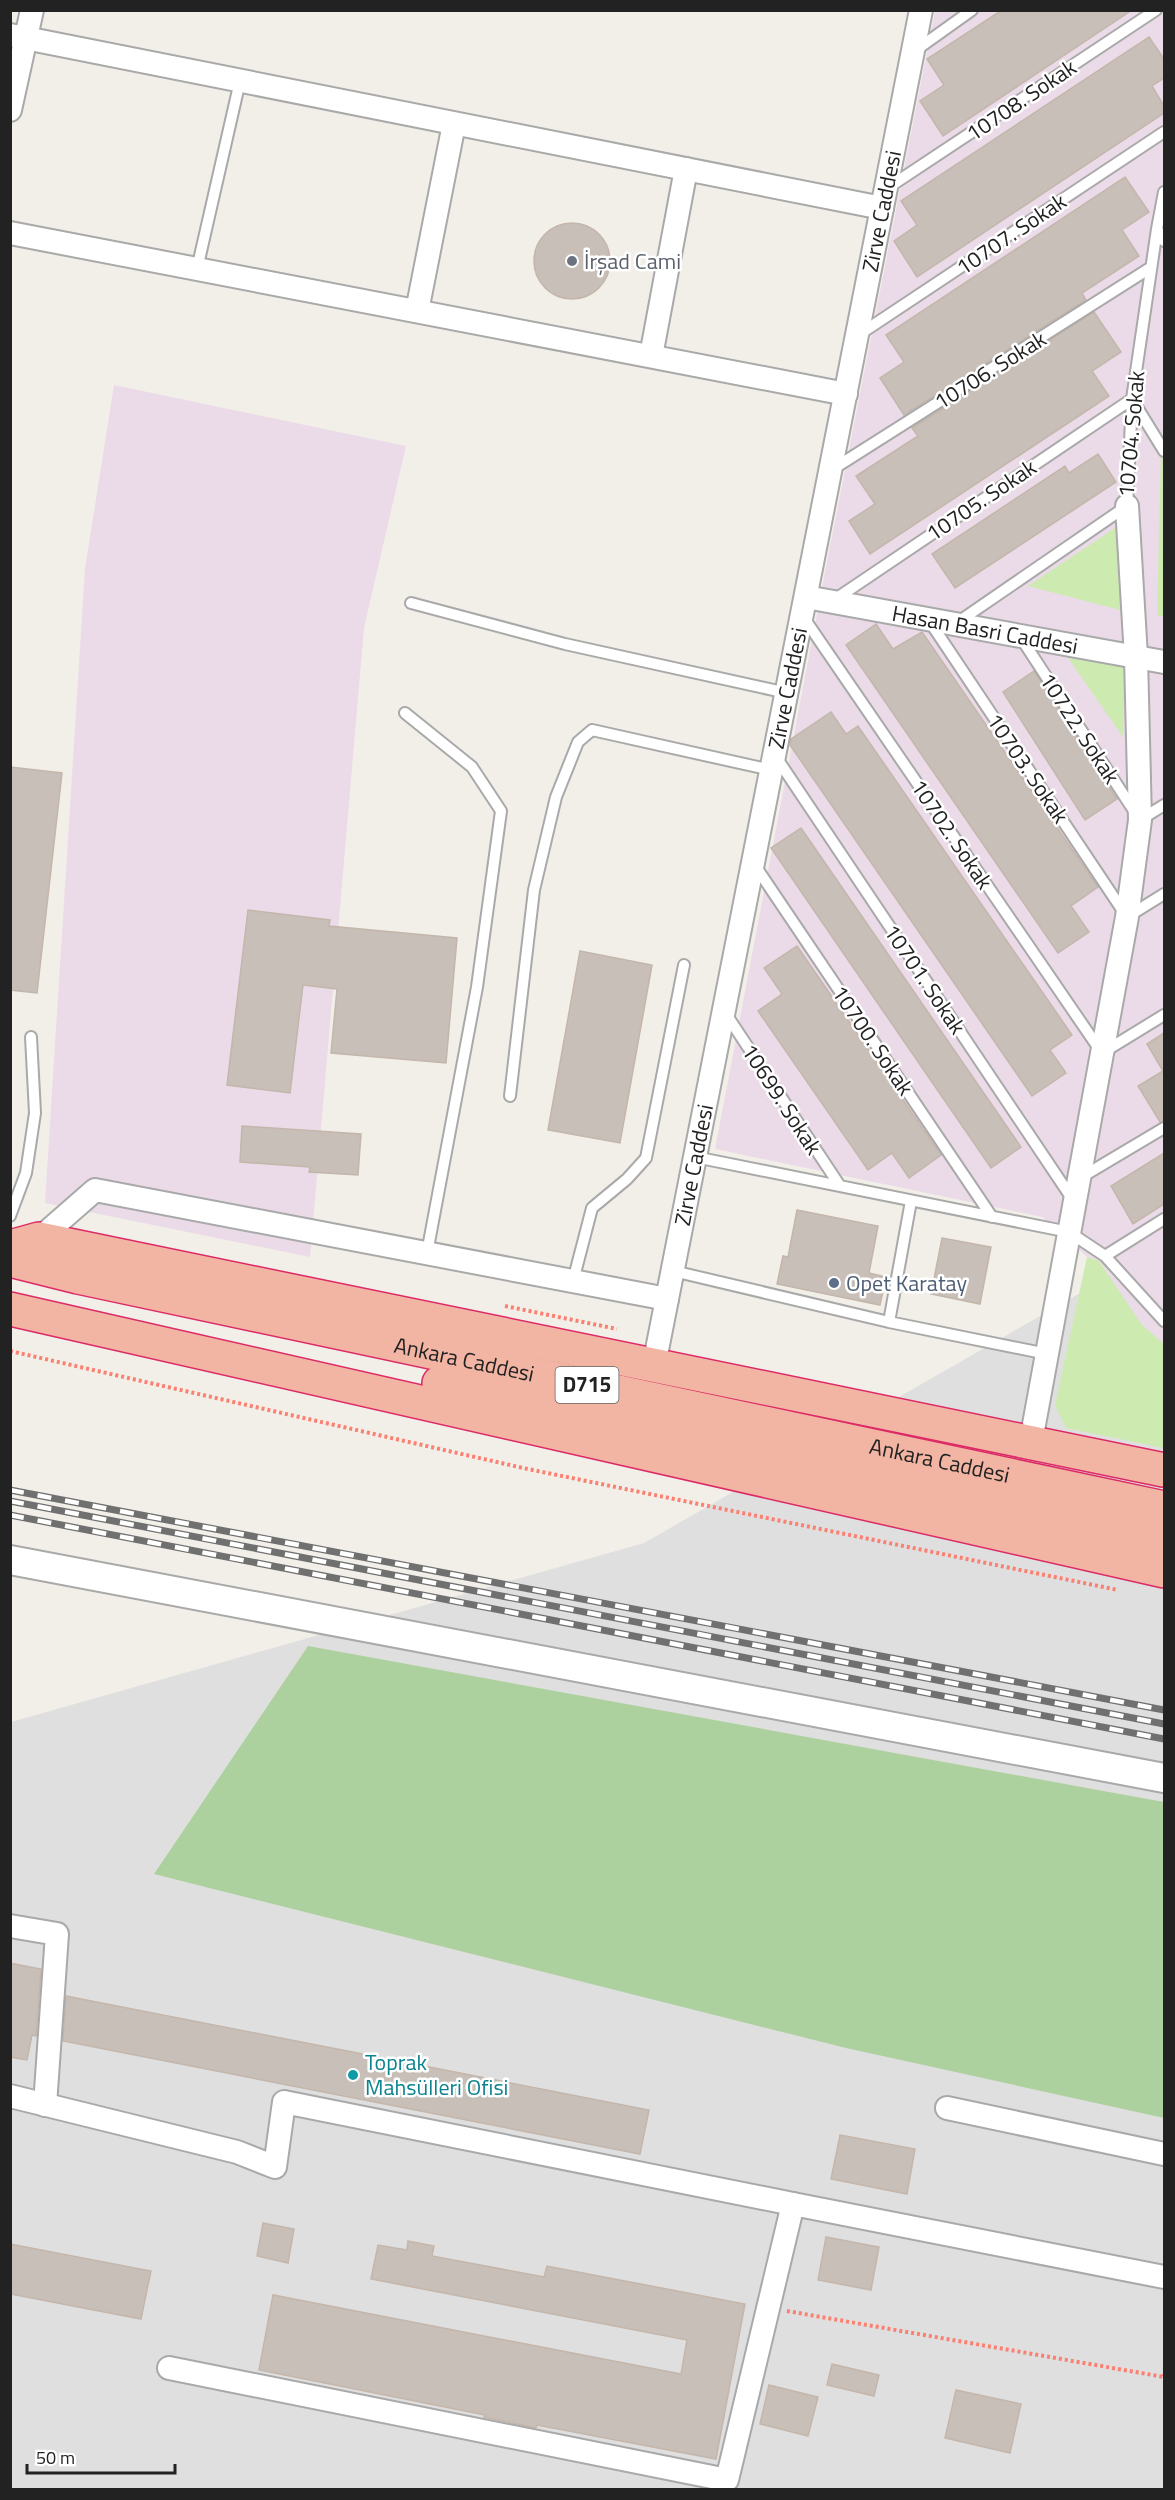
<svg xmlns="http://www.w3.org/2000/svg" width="1175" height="2500" font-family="'Titillium Web',sans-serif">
	<rect width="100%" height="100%" fill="#f2efe9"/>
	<!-- residential -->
	<path fill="#e0dfdf" d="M 1164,1245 L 1164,2489 L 11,2490 L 11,1722 L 644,1543 Z"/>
	<!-- industrial -->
	<path fill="#ebdbe8" d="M 935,11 L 1164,11 L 1164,1344 L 1142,1325 L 1099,1261 L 1087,1257 L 1042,1217 L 715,1149 L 824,577 Z
		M 114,385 L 406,446 L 364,628 L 310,1257 L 45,1203 L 85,569 Z"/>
	<!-- grass -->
	<path fill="#cdebb0" d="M 1161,452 L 1164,458 L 1164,617 L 1157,615 Z
		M 1121,524 L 1120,610 L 1028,586 Z
		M 1068,658 L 1125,665 L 1123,737 Z
		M 1087,1257 L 1099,1261 L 1142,1325 L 1164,1344 L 1164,1448 L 1066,1428 L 1055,1405 Z"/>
	<!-- forest -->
	<path fill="#add19e" d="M 308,1646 L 1164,1802 L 1164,2118 L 846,2048 L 154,1874 Z"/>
	<!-- building -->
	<path fill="#c7bfb8" stroke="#c4b6ab" stroke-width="1.5" d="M 1002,10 L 1132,10 L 943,136 L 920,101 L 944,85 L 927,59 Z
		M 1149,37 L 1164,59 L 1164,78 L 1152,86 L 1164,106 L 1164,113 L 917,277 L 894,241 L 917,225 L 901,201 Z
		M 1125,177 L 1149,212 L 1122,230 L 1139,256 L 1082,293 L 1086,300 L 904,415 L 880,378 L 904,362 L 886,335 Z
		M534 261a38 38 0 1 1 76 0a38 38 0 1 1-76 0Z
		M 1094,312 L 1121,352 L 1092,371 L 1109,396 L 870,554 L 849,521 L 875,504 L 856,476 L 918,436 L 912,428 Z
		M 1098,454 L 1116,482 L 955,588 L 932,554 L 1065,466 L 1069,473 Z
		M 876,624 L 893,649 L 922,632 L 1098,887 L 1071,906 L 1089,932 L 1058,953 L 846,645 Z
		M 1034,671 L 1117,799 L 1085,820 L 1003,692 Z
		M 831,712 L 846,734 L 858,726 L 1072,1035 L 1050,1050 L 1066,1073 L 1032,1096 L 790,745 L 791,739 Z
		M 10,767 L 62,773 L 37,993 L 10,990 Z
		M 801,828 L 1021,1147 L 991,1168 L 771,848 Z
		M 248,910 L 330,920 L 329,926 L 457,938 L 446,1063 L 331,1053 L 337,989 L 303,985 L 290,1093 L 227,1085 Z
		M 797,946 L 941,1155 L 909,1178 L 892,1153 L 868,1170 L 758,1011 L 782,994 L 764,968 Z
		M 580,951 L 652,965 L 620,1143 L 548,1130 Z
		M 1164,1033 L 1164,1121 L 1160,1122 L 1138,1086 L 1163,1071 L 1147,1044 Z
		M 242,1126 L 361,1134 L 358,1175 L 309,1172 L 310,1167 L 240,1162 Z
		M 1164,1153 L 1164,1204 L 1133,1224 L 1111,1186 Z
		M 797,1210 L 878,1226 L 869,1273 L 886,1277 L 880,1305 L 777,1284 L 783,1256 L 788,1257 Z
		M 942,1238 L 991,1247 L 980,1304 L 931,1294 Z
		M 10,1963 L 41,1969 L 36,2036 L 32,2035 L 27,2060 L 10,2057 Z
		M 66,1996 L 649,2110 L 640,2154 L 63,2041 Z
		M 840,2135 L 915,2149 L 907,2194 L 831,2179 Z
		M 263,2223 L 294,2229 L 288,2263 L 257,2256 Z
		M 826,2237 L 879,2247 L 871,2290 L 818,2280 Z
		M 408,2241 L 434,2246 L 432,2256 L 544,2277 L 547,2266 L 745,2304 L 716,2459 L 537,2425 L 536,2428 L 484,2417 L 485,2415 L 259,2370 L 273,2295 L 681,2374 L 687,2340 L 371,2279 L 378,2245 L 407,2250 Z
		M 10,2244 L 151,2271 L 141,2319 L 10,2294 Z
		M 832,2364 L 879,2375 L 874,2396 L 827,2385 Z
		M 769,2385 L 818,2397 L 808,2436 L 760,2424 Z
		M 956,2390 L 1021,2404 L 1010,2453 L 945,2438 Z"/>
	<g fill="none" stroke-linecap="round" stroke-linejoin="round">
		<!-- service casing -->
		<g stroke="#a9a9a9" stroke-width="14">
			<path id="service" d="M 916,50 L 972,10
				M 889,187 L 1156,10
				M 1164,192 L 1157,229 L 1164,241
				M 197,269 L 240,81
				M 860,334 L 1164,132
				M 833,469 L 1150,268
				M 834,600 L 1132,399 L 1164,451
				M 411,603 L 565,644 L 787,693
				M 804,618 L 1102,1053 L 1164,1015
				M 930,622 L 1127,917 L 1164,894
				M 958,622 L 1127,506 L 1132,399 L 1157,229
				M 1021,638 L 1140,820 L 1164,805
				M 405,713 L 472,767 L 501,811 L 477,987 L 427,1253
				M 776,757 L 1073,1200
				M 754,864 L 992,1217
				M 726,1014 L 840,1186
				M 510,1096 L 534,890 L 556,797 L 578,742 L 592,730 L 771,770
				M 695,1157 L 1069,1232 L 1105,1256 L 1164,1321
				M 1080,1178 L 1164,1128
				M 10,1216 L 26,1173 L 35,1113 L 31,1037
				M 1105,1256 L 1164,1219
				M 673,1271 L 889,1322 L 911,1201
				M 573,1281 L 592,1208 L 627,1179 L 646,1158 L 684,965
				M 889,1322 L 1047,1354"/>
		</g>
		<!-- minor casing -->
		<g stroke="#a9a9a9" stroke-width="26">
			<g id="minor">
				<path d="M 10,35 L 882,208"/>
				<path d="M 10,110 L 32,10"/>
				<path d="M 10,233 L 846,394"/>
				<path d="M 417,311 L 454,124"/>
				<path d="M 651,356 L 686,169"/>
				<path id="s1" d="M 806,597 L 1164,662"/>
				<path d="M 39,1239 L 95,1190 L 667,1299"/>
				<path id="s2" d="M 654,1365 L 921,10"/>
				<path d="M 1031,1441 L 1127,917 L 1140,820 L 1136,657 L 1127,506"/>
				<path d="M 10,1926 L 57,1934 L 45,2105"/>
				<path d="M 10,2096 L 237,2152 L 275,2167 L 284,2102 L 793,2204"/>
				<path d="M 947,2108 L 1164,2154"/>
				<path d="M 169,2368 L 727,2480 L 793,2204 L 1164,2277"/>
			</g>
		</g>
		<!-- tertiary casing -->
		<g stroke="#a9a9a9" stroke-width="32">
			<path id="tertiary" d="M 10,1560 L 1164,1778"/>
		</g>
		<!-- trunk casing -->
		<g stroke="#dc2a67" stroke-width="36">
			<g id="trunk">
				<path d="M 10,1247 L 39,1239 L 1164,1470"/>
				<path id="s3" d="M 10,1260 L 78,1277 L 1164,1508"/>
				<path d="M 10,1309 L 1164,1571"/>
				<path d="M 439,1383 L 1164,1541"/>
			</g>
		</g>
		<!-- path -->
		<path stroke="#fa8072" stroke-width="4" stroke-dasharray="3 3" stroke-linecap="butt" d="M 505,1306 L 617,1329
			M 10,1351 L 523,1468 L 1118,1590
			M 787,2311 L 1164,2377 L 1164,2374"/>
		<!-- service -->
		<use href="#service" stroke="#fff" stroke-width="10"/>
		<!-- minor -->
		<use href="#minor" stroke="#fff" stroke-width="22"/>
		<!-- tertiary -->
		<use href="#tertiary" stroke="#fff" stroke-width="28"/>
		<!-- trunk -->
		<use href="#trunk" stroke="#f2b4a3" stroke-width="33"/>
		<!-- rail casing -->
		<g stroke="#707070" stroke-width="7">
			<path id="rail" d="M 10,1490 L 1164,1710
				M 10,1501 L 1164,1724
				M 10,1515 L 1164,1739"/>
		</g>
		<!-- rail -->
		<use href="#rail" stroke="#fff" stroke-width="4.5" stroke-dasharray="14" stroke-linecap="butt"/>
	</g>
	<!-- markers -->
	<circle fill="#6b7280" stroke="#fff" stroke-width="2" cx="572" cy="261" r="6"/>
	<circle fill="#5c6f8a" stroke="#fff" stroke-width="2" cx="834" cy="1283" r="6"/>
	<circle fill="#0f9aa8" stroke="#fff" stroke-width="2" cx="353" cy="2075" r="6"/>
	<g text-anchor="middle" stroke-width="5" stroke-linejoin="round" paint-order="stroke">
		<!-- shield labels -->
		<rect fill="#fff" stroke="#646464" stroke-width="1.5" x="555.5" y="1367" width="63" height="36" rx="4.5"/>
		<g font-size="21" font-weight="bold" fill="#222">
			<text x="587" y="1392">D715</text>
		</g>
		<!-- street labels -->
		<g font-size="22" fill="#222" stroke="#fff">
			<text transform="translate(1021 100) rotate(-34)" y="8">10708. Sokak</text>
			<text dy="8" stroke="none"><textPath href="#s2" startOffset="1176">Zirve Caddesi</textPath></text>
			<text transform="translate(1011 234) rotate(-34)" y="8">10707. Sokak</text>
			<text transform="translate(990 370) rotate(-32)" y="8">10706. Sokak</text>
			<text transform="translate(1131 434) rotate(-85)" y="8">10704. Sokak</text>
			<text transform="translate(981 500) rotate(-34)" y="8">10705. Sokak</text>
			<text dy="8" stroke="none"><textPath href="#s1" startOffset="182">Hasan Basri Caddesi</textPath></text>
			<text dy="8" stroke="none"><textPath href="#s2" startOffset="690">Zirve Caddesi</textPath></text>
			<text transform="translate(1080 728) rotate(57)" y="8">10722. Sokak</text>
			<text transform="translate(1028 768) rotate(56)" y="8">10703. Sokak</text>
			<text transform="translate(952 834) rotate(56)" y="8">10702. Sokak</text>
			<text transform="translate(925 979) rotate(56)" y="8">10701. Sokak</text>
			<text transform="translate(873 1040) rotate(56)" y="8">10700. Sokak</text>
			<text transform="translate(782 1099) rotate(57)" y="8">10699. Sokak</text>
			<text dy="8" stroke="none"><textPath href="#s2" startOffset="204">Zirve Caddesi</textPath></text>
			<text dy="8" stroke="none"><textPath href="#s3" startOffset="465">Ankara Caddesi</textPath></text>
			<text dy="8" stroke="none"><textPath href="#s3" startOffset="951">Ankara Caddesi</textPath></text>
		</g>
		<!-- worship labels -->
		<g font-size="22" fill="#5b616d" stroke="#fff" text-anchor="start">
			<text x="584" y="269">İrşad Cami</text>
		</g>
		<!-- service labels -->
		<g font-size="22" fill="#4e5e75" stroke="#fff" text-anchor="start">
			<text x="846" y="1291">Opet Karatay</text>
		</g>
		<!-- culture labels -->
		<g font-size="22" fill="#0d838f" stroke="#fff" text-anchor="start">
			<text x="365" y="2070">Toprak<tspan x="365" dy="25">Mahsülleri Ofisi</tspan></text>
		</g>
	</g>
	<!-- border -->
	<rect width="1175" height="2500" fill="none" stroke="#222222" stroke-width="24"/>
	<!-- scale -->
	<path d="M27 2464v9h148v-9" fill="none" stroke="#222222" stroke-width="3"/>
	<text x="36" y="2464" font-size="18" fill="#222222" stroke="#ffffff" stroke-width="4.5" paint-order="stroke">50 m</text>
</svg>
